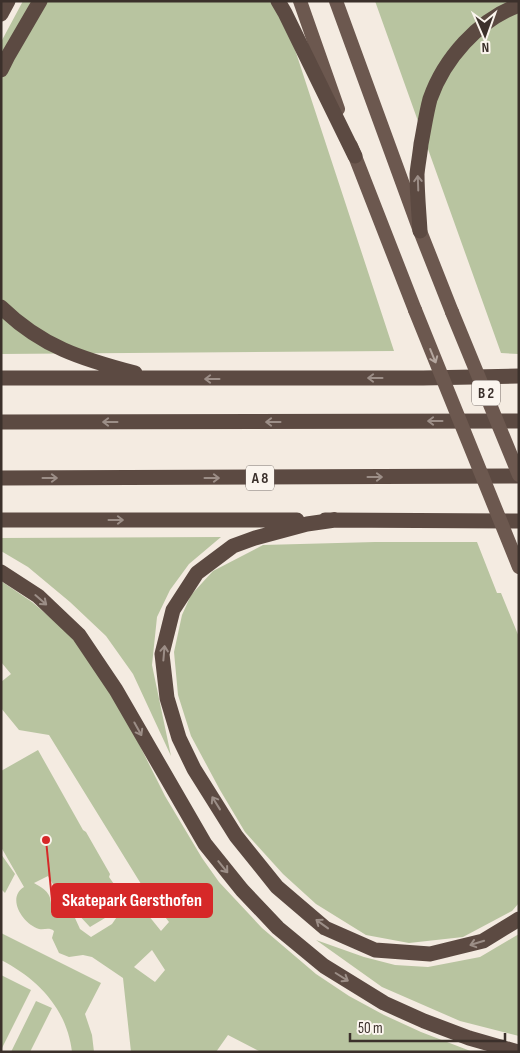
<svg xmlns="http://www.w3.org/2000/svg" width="520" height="1053" font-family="'Sofia Sans Condensed',sans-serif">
	<rect width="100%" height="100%" fill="#f4ebe1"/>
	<!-- green -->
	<path fill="#b8c4a0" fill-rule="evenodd" d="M 23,1 L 279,1 L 394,351 L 1,354 L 1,42 Z
		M 375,1 L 519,1 L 519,354 L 501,353 Z
		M 221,537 L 189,564 L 170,590 L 157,617 L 152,665 L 171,756 L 133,674 L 106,636 L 70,602 L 28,567 L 1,551 L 1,538 Z
		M 375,542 L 477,542 L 497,593 L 501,593 L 519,637 L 519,903 L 512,911 L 463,937 L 409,943 L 366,935 L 316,904 L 283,874 L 245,832 L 220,790 L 191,736 L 178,695 L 174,652 L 182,615 L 191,595 L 213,571 L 263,545 Z
		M 1,581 L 32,602 L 58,624 L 81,647 L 130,726 L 165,796 L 202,858 L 219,882 L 262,928 L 316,974 L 349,996 L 384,1015 L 421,1032 L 473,1052 L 261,1052 L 228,1035 L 216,1052 L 131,1052 L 123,978 L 92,957 L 83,955 L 69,957 L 59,953 L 52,938 L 54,931 C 49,927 45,930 39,929 C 23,924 6,898 24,887 L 1,847 L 1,771 L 38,750 L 83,830 L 86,832 L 110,874 L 109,877 L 121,894 L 105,918 L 90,927 L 59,894 L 48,876 L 34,883 C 50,892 52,896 51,914 L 64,914 L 75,918 L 80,929 L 91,937 L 112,924 L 132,895 L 161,931 L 169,922 L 146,892 L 49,735 L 19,730 L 1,708 L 1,682 L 11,674 L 1,662 ZM 152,950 L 165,970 L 155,982 L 134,967 Z
		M 1,854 L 15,874 L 5,893 L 1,889 Z
		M 1,933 L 101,983 L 85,1014 L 92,1035 L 94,1052 L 72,1052 C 67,1009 38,979 1,960 Z
		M 519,934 L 519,1036 L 460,1021 L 382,987 L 316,940 L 364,957 L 395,965 L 428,967 L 480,957 Z
		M 1,975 L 31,990 L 1,1050 Z
		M 36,1001 L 52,1008 L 30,1052 L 11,1052 Z"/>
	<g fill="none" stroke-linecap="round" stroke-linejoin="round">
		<!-- trunk -->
		<path stroke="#6c584f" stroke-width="14" d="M 300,1 L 338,109
			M 336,1 L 420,231 L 452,312
			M 351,146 L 415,310"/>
		<!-- motorway -->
		<path stroke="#5c4a42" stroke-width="15" d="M 278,1 L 285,13 L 355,156
			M 1,14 L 8,1
			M 1,70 L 8,56 L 40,1
			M 420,231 C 419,213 417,193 417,174 C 418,164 420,154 421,144 C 424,129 426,114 430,99 C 444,59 478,20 519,5
			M 1,307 C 42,347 82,359 135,373
			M 1,378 L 423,378 L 519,376
			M 1,422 L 519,421
			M 1,478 L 519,476
			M 1,520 L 297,520
			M 325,520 L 519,521
			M 335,520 L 307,524 L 255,538 L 233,546 L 197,573 L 173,610 L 162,654 L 167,698 L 179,738 L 194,769 L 236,836 L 277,887 L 325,928 L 375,950 L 430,954 L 483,941 L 519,919
			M 1,572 L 38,596 L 79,635 L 116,690 L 205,844 L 242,890 L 278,928 L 324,966 L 384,1003 L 424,1021 L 469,1038 L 518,1052"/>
		<!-- trunk-bridge -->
		<path stroke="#6c584f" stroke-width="14" d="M 415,310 L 519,567
			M 452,312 L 519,475"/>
	</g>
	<!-- one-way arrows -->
	<defs><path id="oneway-shaft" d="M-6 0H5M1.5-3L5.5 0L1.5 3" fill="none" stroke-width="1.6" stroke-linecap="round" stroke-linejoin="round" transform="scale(1.25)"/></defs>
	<g stroke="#9c8e87">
		<use href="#oneway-shaft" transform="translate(418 183) rotate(-92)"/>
		<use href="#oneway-shaft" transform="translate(375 378) rotate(180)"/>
		<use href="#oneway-shaft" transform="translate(212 379) rotate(180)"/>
		<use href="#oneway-shaft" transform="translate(435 421) rotate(-180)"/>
		<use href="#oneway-shaft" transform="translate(110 422) rotate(180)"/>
		<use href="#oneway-shaft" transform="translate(273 422) rotate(180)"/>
		<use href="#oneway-shaft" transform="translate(375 477)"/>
		<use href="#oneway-shaft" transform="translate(50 478)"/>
		<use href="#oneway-shaft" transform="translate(212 478)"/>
		<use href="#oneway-shaft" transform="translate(116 520)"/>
		<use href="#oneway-shaft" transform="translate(41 600) rotate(41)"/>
		<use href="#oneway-shaft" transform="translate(164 653) rotate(-85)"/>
		<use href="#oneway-shaft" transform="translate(138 729) rotate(61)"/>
		<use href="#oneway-shaft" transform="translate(216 803) rotate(-122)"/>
		<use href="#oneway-shaft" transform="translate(223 867) rotate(51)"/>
		<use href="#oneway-shaft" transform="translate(322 924) rotate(-144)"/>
		<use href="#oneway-shaft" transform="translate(477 943) rotate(163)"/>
		<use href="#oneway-shaft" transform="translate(342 977) rotate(32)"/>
	</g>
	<use stroke="#b4a69e" href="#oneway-shaft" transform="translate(433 356) rotate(68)"/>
	<g text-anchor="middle" stroke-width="4" stroke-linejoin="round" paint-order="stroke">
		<!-- shield labels -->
		<g fill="#fbf5ee" stroke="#756b66" stroke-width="1">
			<rect x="472" y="380.5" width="28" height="25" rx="4"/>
			<rect x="246" y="465.5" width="28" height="25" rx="4"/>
		</g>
		<g font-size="15" font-weight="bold" fill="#3b302b">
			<text x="486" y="398">B 2</text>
			<text x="260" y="483">A 8</text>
		</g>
	</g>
	<!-- callouts -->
	<path fill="none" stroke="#d62828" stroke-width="2" d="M46 840L52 900"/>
	<circle fill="#d62828" stroke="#fbf5ee" stroke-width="2" cx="46" cy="840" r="5"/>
	<rect fill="#d62828" stroke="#d62828" stroke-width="2" x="52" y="884" width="160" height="33" rx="5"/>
	<g font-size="18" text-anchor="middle" font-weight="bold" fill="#fff">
		<text x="132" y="906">Skatepark Gersthofen</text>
	</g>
	<!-- border -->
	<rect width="520" height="1053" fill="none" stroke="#3b302b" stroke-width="5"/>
	<!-- north arrow -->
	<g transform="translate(485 35) rotate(178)" stroke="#fbf5ee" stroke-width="4" paint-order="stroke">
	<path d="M0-4L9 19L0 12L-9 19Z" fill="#3b302b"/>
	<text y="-8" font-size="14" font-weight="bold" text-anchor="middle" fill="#3b302b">N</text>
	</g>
	<!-- scale -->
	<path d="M350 1033v8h155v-8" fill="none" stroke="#3b302b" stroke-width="2.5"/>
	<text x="358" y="1033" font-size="15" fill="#3b302b" stroke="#fbf5ee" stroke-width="4" paint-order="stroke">50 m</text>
</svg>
